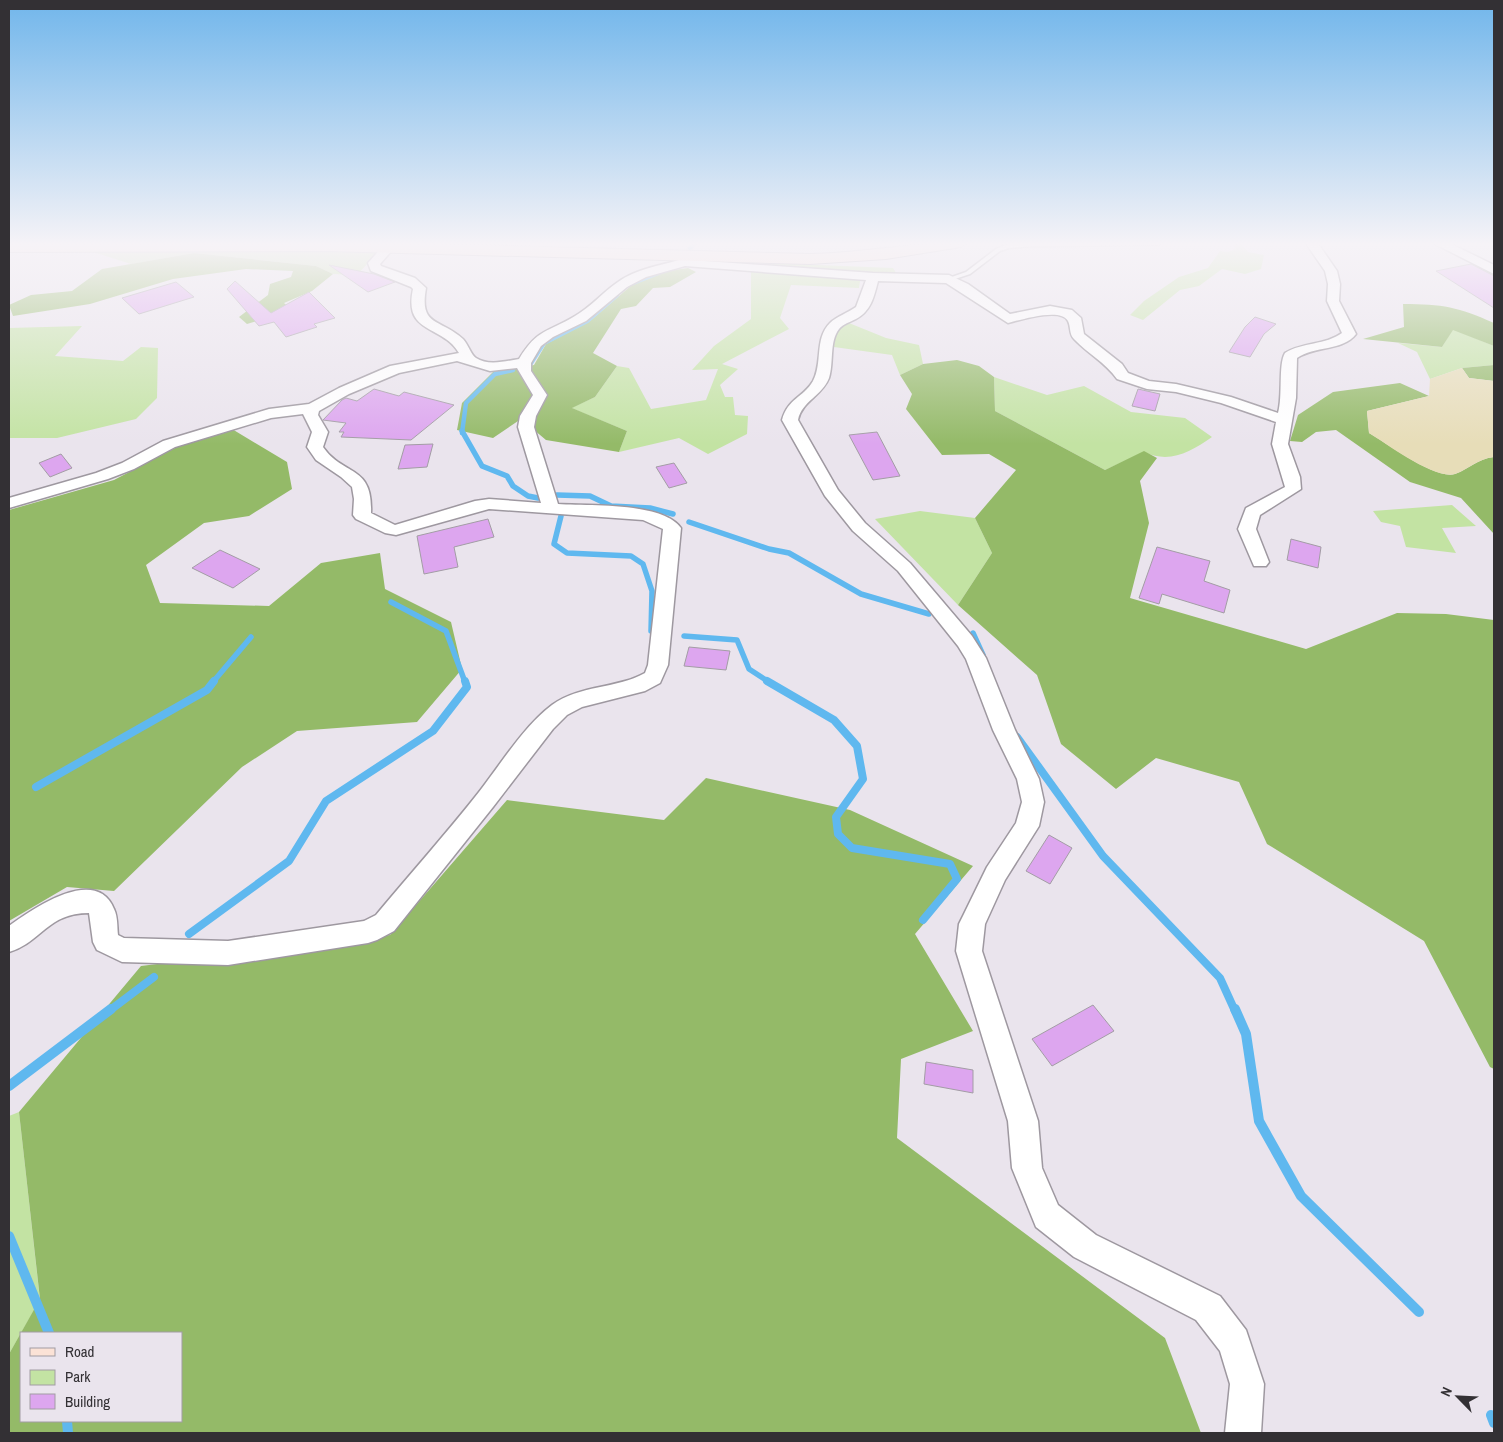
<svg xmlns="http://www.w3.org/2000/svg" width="1503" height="1442" font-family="'Archivo Narrow',sans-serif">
	<rect width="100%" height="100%" fill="#eae4ed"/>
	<!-- green -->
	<path fill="#c3e3a3" d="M 1231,242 L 1240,242 L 1248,252 L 1264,255 L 1261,269 L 1245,274 L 1222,269 L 1199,286 L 1180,290 L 1143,320 L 1130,315 L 1144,301 L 1179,277 L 1208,268 L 1220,251 L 1228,252 L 1236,249 Z
		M 87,250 L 379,251 L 357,275 L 333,274 L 316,266 L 194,253 L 131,264 Z
		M 769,263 L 893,268 L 896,273 L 861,275 L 859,288 L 791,285 L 780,318 L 789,329 L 722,364 L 738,369 L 720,385 L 725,397 L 733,397 L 735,415 L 748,416 L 747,434 L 708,454 L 679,438 L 619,452 L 627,431 L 571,408 L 595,397 L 617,366 L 629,368 L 651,409 L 706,400 L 718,369 L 692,370 L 714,346 L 751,319 L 751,271 Z
		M 849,323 L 886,338 L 919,345 L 923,364 L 900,375 L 892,355 L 834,347 L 835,332 Z
		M 82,326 L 55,356 L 123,361 L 141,347 L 158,348 L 157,398 L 136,419 L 57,438 L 9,438 L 9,328 Z
		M 1453,329 L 1494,346 L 1494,365 L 1462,368 L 1430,379 L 1417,352 L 1398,343 L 1442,347 Z
		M 994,377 L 1047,395 L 1084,386 L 1131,412 L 1185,418 L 1212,437 C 1190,452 1170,464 1144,452 L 1105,470 L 995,411 Z
		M 1452,505 L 1476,526 L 1442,528 L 1456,553 L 1406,547 L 1400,526 L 1381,522 L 1373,511 Z
		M 920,511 L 975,518 L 992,553 L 958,605 L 875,519 Z
		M 19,1112 L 40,1300 L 9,1354 L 9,1116 Z"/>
	<!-- forest -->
	<path fill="#94ba68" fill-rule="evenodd" d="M 194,253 L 316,266 L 333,274 L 312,291 L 284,303 L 292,310 L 247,324 L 239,317 L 268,295 L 270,284 L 291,277 L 293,271 L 246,269 L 173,279 L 90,304 L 13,316 L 9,305 L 31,295 L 72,291 L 102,269 Z
		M 688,268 L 696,272 L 670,287 L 653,288 L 636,306 L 621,309 L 593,353 L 617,366 L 595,397 L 572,408 L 627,431 L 619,452 L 546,440 L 521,419 L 493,438 L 457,430 L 462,403 L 493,372 L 534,365 L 546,344 L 590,321 L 633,284 L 667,271 Z
		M 1403,304 C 1443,304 1458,307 1494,323 L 1494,346 L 1453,330 L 1442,347 L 1363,339 L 1404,327 Z
		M 957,360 L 979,366 L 994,377 L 995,411 L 1105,470 L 1144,451 L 1157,458 L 1140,481 L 1149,523 L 1130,598 L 1306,649 L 1397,613 L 1446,614 L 1494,620 L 1494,1069 L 1490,1067 L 1424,941 L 1267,844 L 1239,782 L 1156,758 L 1116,789 L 1061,744 L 1037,675 L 958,605 L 992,553 L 975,518 L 1016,470 L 989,454 L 942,455 L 906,409 L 912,394 L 900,375 L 923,364 Z
		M 1494,365 L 1494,381 L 1469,378 L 1462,368 Z
		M 1400,383 L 1429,396 L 1367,411 L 1369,433 C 1387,443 1435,480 1455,474 C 1471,468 1477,459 1494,457 L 1494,534 L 1461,498 L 1410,482 L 1336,430 L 1316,432 L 1302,442 L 1290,441 L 1298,415 L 1333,392 Z
		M 232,429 L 287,462 L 292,489 L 249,516 L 204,523 L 146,565 L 160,603 L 269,606 L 321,563 L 380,553 L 385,589 L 451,622 L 462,669 L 417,722 L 297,731 L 242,767 L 114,891 L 67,887 L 9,921 L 9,510 L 114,480 L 179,446 Z
		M 706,778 L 850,810 L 973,866 L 915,934 L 973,1031 L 901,1059 L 897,1138 L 1165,1338 L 1201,1433 L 9,1433 L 9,1354 L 40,1299 L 19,1112 L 141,966 L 390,935 L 507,800 L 664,820 ZM 21,1333 L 181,1333 L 181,1421 L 21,1421 Z"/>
	<!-- sand -->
	<path fill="#e7ddb8" d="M 1462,368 L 1469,378 L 1494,381 L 1494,457 C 1477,459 1471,468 1455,474 C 1435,480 1387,444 1369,433 L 1367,411 L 1429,396 L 1430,379 Z"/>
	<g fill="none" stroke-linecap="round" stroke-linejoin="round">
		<!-- stream-far3 -->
		<path stroke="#5fb8ef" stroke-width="4.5" d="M 690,248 L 696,242
			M 633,283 L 663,271
			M 529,366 L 544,343 L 587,321 L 617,295
			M 462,433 L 466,403 L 495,374 L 513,370"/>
		<!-- stream-far2 -->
		<path stroke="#5fb8ef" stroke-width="5.5" d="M 462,431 L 482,466 L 507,476 L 513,486 L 528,496 L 538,498
			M 557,495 L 590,496 L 611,506 L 650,508 L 673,514
			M 561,516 L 554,544 L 567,553 L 631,556 L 643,564 L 652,591 L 651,631
			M 689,522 L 769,549 L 789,553 L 861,594 L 929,614
			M 391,602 L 446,631 L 465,682
			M 973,633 L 983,655
			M 684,636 L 737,640 L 749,669 L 769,682
			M 213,682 L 251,637"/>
		<!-- stream-far1 -->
		<path stroke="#5fb8ef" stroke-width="8" d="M 767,681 L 834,720 L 857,746 L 863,779 L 836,817 L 838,834 L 852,848 L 950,864 L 957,879 L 923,920
			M 1017,737 L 1103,856 L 1220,978 L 1235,1011
			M 36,787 L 207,690 L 214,681
			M 189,934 L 289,861 L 326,801 L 433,731 L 467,687 L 465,681
			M 109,1011 L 154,977"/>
		<!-- stream -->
		<path stroke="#5fb8ef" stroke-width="10" d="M 1235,1009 L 1246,1034 L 1259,1121 L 1301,1196 L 1419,1312
			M 9,1086 L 111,1009
			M 9,1236 L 49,1333
			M 1491,1415 L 1494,1423
			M 67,1421 L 68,1433"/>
	</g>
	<!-- building -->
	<path fill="#dda6ef" stroke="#a39da5" d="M 1471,264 L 1494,276 L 1494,308 L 1436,271 Z
		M 329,265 L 374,274 L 395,282 L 368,292 Z
		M 235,281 L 271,313 L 309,292 L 335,318 L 314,324 L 317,327 L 286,337 L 274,322 L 259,326 L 227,289 Z
		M 176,282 L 194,297 L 139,314 L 122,298 Z
		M 1255,317 L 1276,324 L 1264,334 L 1250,357 L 1229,352 L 1245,327 Z
		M 374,389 L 399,396 L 404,392 L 454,405 L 411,440 L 341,437 L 344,432 L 339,432 L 346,423 L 323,420 L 342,400 L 346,398 L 357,401 Z
		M 1138,389 L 1160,394 L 1155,411 L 1132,406 Z
		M 877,432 L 900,476 L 873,480 L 849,435 Z
		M 433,444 L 427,467 L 398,469 L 405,445 Z
		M 61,454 L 72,468 L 50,477 L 39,463 Z
		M 674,463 L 687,483 L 669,488 L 656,467 Z
		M 488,519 L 494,537 L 454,547 L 458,567 L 424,574 L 417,536 Z
		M 1291,539 L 1321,547 L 1318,568 L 1287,560 Z
		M 1157,547 L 1210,561 L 1204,581 L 1230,590 L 1224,613 L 1162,594 L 1159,604 L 1139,598 Z
		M 220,550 L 260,569 L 233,588 L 192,568 Z
		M 689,647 L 730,651 L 726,670 L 684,666 Z
		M 1049,835 L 1072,848 L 1050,884 L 1026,871 Z
		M 1093,1005 L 1114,1031 L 1052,1066 L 1032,1039 Z
		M 926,1062 L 973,1070 L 973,1093 L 924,1084 Z"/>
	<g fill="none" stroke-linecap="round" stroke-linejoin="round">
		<!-- service casing -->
		<g stroke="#9e98a0" stroke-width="3">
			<path id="service" d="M 1030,242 L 1162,242 L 1162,243 L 1159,245 L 1032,246 L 1009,248 L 1000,251 L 970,274 L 949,281 L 946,279 L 966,272 L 996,249 L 1008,244 Z"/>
		</g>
		<!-- minor casing -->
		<g stroke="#9e98a0" stroke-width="3">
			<path id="minor" d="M 1305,242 L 1317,242 L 1337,271 L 1340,284 L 1339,301 L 1356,334 C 1343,351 1314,346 1297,358 L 1296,398 L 1288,444 L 1300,477 L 1301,489 L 1260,515 L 1256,529 L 1269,562 L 1266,566 L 1254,566 L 1238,529 L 1246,508 L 1285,487 L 1272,444 L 1276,422 L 1221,403 L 1176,392 L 1147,389 L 1117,379 C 1105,362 1088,354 1074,339 C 1069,334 1071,327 1068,321 C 1061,307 1020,320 1008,323 L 946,283 L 878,281 C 874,297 871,311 856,319 C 850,322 843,324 839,329 C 829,342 834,363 829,378 C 822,396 802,401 798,420 L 838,490 L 865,523 L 910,563 L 972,636 L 986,658 L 1015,730 L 1039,779 L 1044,802 L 1039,826 L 1005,880 L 985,924 L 982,951 L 1038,1121 L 1042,1168 L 1058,1205 L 1096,1235 L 1220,1296 L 1246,1330 L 1264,1384 L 1261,1433 L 1225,1433 L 1230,1384 L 1220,1351 L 1196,1320 L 1074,1257 L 1036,1227 L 1012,1168 L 1008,1121 L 956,951 L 959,924 L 963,916 L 987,867 L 1016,823 L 1022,802 L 1017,779 L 993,730 L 966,659 L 958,646 L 898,571 L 853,531 L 825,496 L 782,420 C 788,398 803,398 813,381 C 823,363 814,339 830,323 C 837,316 848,313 856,307 L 866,280 L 685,266 L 646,277 L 627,287 L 586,321 L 553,337 L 541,346 L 531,363 L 531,371 L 547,395 L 536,416 L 534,427 L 558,504 C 588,506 663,502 681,528 L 668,665 L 660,683 L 645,691 L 582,707 L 567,715 L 553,729 L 493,807 L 394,931 L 377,940 L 368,943 L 228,965 L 122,962 L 97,950 L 93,942 L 89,913 C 47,913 42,942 9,952 L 9,926 C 31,910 96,864 114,909 C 118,917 117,927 118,935 L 124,938 L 228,941 L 364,921 L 376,915 C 410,874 446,834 479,792 C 500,765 524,726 552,705 C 579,685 616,689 645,673 L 648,665 L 663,529 L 643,520 L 489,509 L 396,535 L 385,533 L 356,519 L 353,515 L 354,499 L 352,487 L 341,477 L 316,460 L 307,447 L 312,432 L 303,414 L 271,418 L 175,447 L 134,469 L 108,479 L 9,508 L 9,498 L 96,473 L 122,463 L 163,441 L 269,409 L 309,404 L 339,388 L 390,366 L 459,353 C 442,324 403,335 413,289 L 411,287 L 371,271 L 368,263 L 384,245 L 392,245 L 394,248 L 380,264 L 381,266 L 415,278 L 426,288 C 419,327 440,318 463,339 C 468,344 471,355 476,358 C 488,366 506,361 519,359 C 538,328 547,333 575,316 C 591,307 603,292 618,282 C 636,269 658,266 679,260 L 682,253 L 690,253 L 691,260 L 873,273 L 949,275 L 968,284 L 1010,314 L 1050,306 L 1072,310 L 1081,318 L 1084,334 L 1122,364 L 1128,373 L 1149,381 L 1176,384 L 1231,397 L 1278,413 C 1283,396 1278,365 1285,353 C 1302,342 1326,345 1342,333 L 1327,301 L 1328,284 L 1325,271 ZM 457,361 L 490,371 L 517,368 L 533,395 L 520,416 L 518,427 L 541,503 L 489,499 L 475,501 L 395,525 L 371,513 C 373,464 344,477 323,447 L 328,432 L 318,415 L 319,411 L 349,394 L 399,373 Z
				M 1431,242 L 1447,242 L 1494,265 L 1494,274 Z"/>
		</g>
		<!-- secondary casing -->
		<g stroke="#9e98a0" stroke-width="2">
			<path id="secondary" d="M 9,242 L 360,242 L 810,254 C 863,253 915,242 968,242 L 961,247 L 886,259 L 810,264 L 327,251 L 9,252 Z"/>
		</g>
		<!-- service -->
		<use href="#service" fill="#fff" fill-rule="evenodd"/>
		<!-- minor -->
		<use href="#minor" fill="#fff" fill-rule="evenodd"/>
		<!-- secondary -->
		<use href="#secondary" fill="#fbe2d6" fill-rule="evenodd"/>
	</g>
	<!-- sky -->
	<linearGradient id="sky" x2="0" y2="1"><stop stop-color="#71b6eb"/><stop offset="0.55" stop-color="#f6f3f7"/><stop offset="1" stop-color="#f6f3f7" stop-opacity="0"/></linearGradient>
	<rect width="1503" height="444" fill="url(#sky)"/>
	<!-- border -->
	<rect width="1503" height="1442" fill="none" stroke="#333034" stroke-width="20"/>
	<!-- legend -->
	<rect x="20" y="1332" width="162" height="90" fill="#eae4ed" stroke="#a19ca3"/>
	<rect x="30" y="1348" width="25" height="8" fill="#fbe2d6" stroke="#a19ca3"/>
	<text x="65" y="1357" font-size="15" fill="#333034">Road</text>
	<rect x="30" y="1370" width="25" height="15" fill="#c3e3a3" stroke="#a19ca3"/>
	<text x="65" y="1382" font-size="15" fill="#333034">Park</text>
	<rect x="30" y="1394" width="25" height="15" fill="#dda6ef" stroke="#a19ca3"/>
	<text x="65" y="1407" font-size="15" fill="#333034">Building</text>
	<!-- north arrow -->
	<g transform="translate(1458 1397) rotate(294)" stroke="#eae4ed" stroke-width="4" paint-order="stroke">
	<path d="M0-4L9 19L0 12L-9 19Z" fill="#333034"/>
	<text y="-8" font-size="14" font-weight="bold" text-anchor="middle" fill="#333034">N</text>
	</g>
</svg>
